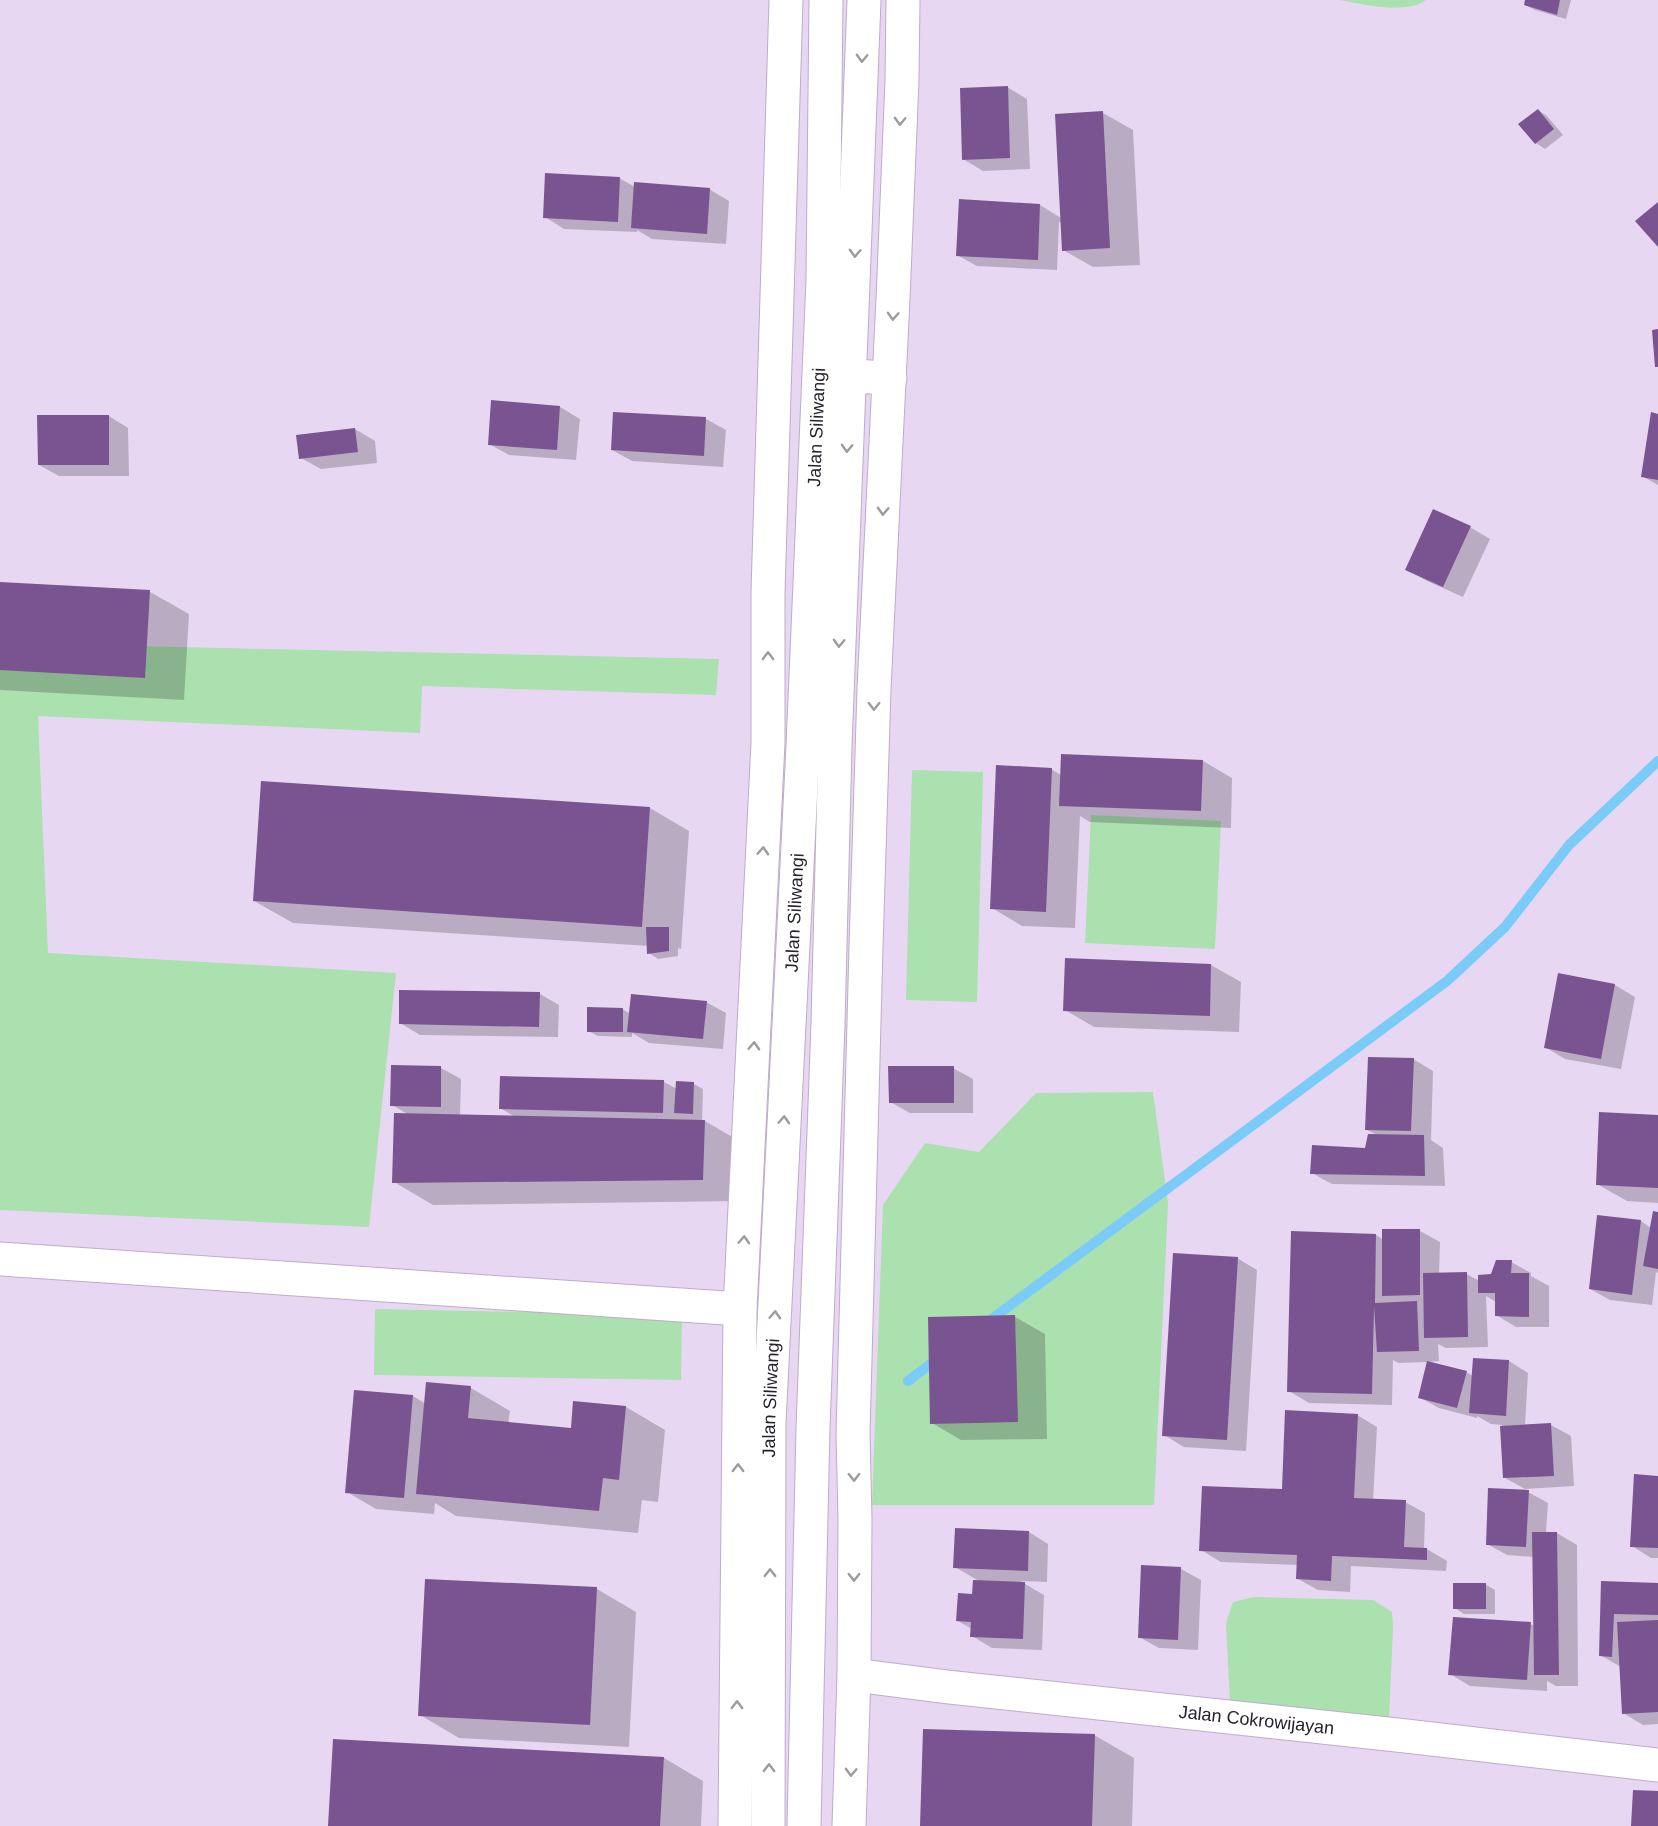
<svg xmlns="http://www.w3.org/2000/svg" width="1658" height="1826" font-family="Arial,sans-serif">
	<rect width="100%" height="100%" fill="#e8d7f3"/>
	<!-- green -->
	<path fill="#abe0af" d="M 1339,0 L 1426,0 C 1405,15 1363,4 1339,0 Z
		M 0,643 L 719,659 L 716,695 L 422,686 L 420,733 L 38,716 L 48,953 L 396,973 L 369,1227 L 0,1210 Z
		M 912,770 L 983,772 L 977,1002 L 906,1000 Z
		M 1091,815 L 1221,821 L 1215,949 L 1085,943 Z
		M 1153,1092 L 1168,1203 L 1154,1505 L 872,1505 L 883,1205 L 925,1143 L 979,1152 L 1036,1093 Z
		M 375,1309 L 682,1315 L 681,1380 L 374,1375 Z
		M 1254,1597 L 1373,1600 L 1392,1612 L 1393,1628 L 1389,1718 L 1230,1702 L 1226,1623 L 1233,1602 Z"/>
	<!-- shadow -->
	<path fill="#0003" d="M 1526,0 L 1571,0 L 1566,19 L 1535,10 L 1525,5 Z
		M 1007,87 L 1027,99 L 1030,169 L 983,171 L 963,159 Z
		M 1538,110 L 1547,116 L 1563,135 L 1545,149 L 1536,143 Z
		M 1103,113 L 1133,130 L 1140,265 L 1093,267 L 1063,250 L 1062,222 L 1059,222 L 1057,270 L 977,266 L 957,255 L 1040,205 L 1061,218 Z
		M 619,178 L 635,187 L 709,189 L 729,201 L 726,244 L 652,239 L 637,230 L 637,232 L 564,229 L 545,217 Z
		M 560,407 L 580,419 L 576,460 L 509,455 L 489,444 Z
		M 615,413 L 706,419 L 726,430 L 723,467 L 632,461 L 612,450 Z
		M 1658,415 L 1658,485 L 1642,476 Z
		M 109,416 L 128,428 L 129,476 L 59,476 L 39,465 Z
		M 355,429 L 375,441 L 377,463 L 321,469 L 301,458 Z
		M 1434,511 L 1470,527 L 1490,539 L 1463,597 L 1427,581 L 1407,570 Z
		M 0,584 L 150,592 L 189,614 L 184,700 L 0,690 Z
		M 1203,761 L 1232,778 L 1231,828 L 1090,822 L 1080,816 L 1075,928 L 1022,926 L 992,908 L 1051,769 L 1061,775 Z
		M 650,808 L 689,831 L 681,949 L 678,948 L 678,956 L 658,959 L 649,953 L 649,946 L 293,923 L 254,901 Z
		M 1066,959 L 1211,965 L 1241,982 L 1239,1032 L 1094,1027 L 1065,1010 Z
		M 1559,975 L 1615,985 L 1635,997 L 1621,1069 L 1565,1059 L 1545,1047 Z
		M 540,994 L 559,1005 L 558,1037 L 420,1035 L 400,1023 Z
		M 706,1002 L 726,1013 L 723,1049 L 649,1043 L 632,1033 L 632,1037 L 598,1036 L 588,1031 L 622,1009 L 631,1014 Z
		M 1413,1059 L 1433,1071 L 1431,1140 L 1443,1148 L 1445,1186 L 1332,1184 L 1312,1173 L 1366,1149 L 1377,1135 L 1367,1130 Z
		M 441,1068 L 461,1079 L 460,1116 L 515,1117 L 500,1108 L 501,1077 L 664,1082 L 677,1089 L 694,1084 L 703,1089 L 702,1121 L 705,1121 L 744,1144 L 742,1201 L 433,1205 L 394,1182 L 409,1115 L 392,1105 Z
		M 953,1068 L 973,1079 L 973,1113 L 910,1113 L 890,1102 Z
		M 1658,1117 L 1658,1203 L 1627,1201 L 1597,1184 Z
		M 1658,1214 L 1658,1273 L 1656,1272 L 1652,1305 L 1610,1300 L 1590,1289 L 1641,1221 L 1651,1228 Z
		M 1420,1231 L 1440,1242 L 1439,1274 L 1466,1274 L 1480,1281 L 1492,1276 L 1511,1262 L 1531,1273 L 1531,1276 L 1549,1286 L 1549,1327 L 1516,1327 L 1496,1315 L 1496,1302 L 1486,1296 L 1488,1347 L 1446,1348 L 1438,1344 L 1439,1361 L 1429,1362 L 1466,1372 L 1473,1376 L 1509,1361 L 1528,1373 L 1525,1426 L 1551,1425 L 1571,1436 L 1574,1486 L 1525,1489 L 1505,1478 L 1502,1425 L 1491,1424 L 1477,1416 L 1477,1418 L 1439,1408 L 1419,1397 L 1428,1362 L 1398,1363 L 1393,1360 L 1392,1405 L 1309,1403 L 1289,1391 L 1376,1235 L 1384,1240 Z
		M 1237,1258 L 1257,1270 L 1246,1451 L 1184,1447 L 1164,1435 Z
		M 1015,1317 L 1045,1334 L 1047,1439 L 961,1440 L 932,1423 L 929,1319 Z
		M 471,1388 L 510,1411 L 508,1424 L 572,1430 L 575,1402 L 626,1407 L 665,1430 L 658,1502 L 642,1500 L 638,1533 L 456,1516 L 435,1503 L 434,1514 L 376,1509 L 347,1492 L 413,1396 L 426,1404 Z
		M 1357,1415 L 1377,1427 L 1373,1501 L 1405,1502 L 1425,1513 L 1424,1549 L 1427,1549 L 1447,1561 L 1446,1571 L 1351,1566 L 1350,1592 L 1318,1590 L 1298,1579 L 1299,1565 L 1221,1562 L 1201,1550 L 1283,1491 Z
		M 1658,1478 L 1658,1558 L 1651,1558 L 1632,1546 Z
		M 1528,1492 L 1548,1503 L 1546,1533 L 1557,1533 L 1577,1545 L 1578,1686 L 1556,1686 L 1547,1681 L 1547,1691 L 1470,1686 L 1450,1674 L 1530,1624 L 1535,1626 L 1534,1557 L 1507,1555 L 1487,1544 Z
		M 1029,1532 L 1048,1544 L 1047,1582 L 1020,1581 L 1044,1595 L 1042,1650 L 992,1648 L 972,1636 L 972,1629 L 958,1621 L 974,1595 L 979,1581 L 955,1567 Z
		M 1181,1569 L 1201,1580 L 1198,1650 L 1159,1648 L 1139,1637 Z
		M 1602,1583 L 1658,1585 L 1658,1724 L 1643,1725 L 1623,1713 L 1621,1667 L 1600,1655 Z
		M 1485,1584 L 1495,1590 L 1495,1614 L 1464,1614 L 1455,1608 Z
		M 597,1589 L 636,1612 L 629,1747 L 459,1738 L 420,1715 Z
		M 1094,1735 L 1134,1758 L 1132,1826 L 922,1826 Z
		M 664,1758 L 703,1781 L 701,1826 L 330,1826 Z"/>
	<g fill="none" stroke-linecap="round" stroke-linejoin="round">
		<!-- stream -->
		<path stroke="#7bcbf8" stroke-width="10" d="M 985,1324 L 1447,981 L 1505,927 L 1569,845 L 1658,761
			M 908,1381 L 941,1356"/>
	</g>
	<!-- building -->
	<path fill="#795490" d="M 1525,0 L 1560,0 L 1557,15 L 1524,5 Z
		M 1008,86 L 1010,158 L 962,160 L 960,88 Z
		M 1538,109 L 1554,129 L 1535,144 L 1518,124 Z
		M 1103,111 L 1110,248 L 1062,251 L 1055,114 Z
		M 545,173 L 620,177 L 618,222 L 543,218 Z
		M 634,182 L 710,188 L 707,234 L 631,228 Z
		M 959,199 L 1040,204 L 1038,260 L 956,256 Z
		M 1658,202 L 1658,247 L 1635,221 Z
		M 1658,329 L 1658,367 L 1655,367 L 1652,330 Z
		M 491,400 L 560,406 L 557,450 L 488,445 Z
		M 613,412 L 706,417 L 704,456 L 611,450 Z
		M 1651,412 L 1658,414 L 1658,480 L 1641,477 Z
		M 37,415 L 109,415 L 109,465 L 38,465 Z
		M 355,428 L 358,452 L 299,459 L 296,435 Z
		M 1433,509 L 1471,526 L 1443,587 L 1405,570 Z
		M 0,582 L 150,590 L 145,678 L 0,670 Z
		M 1061,754 L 1203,760 L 1201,811 L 1059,806 Z
		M 996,765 L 1052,768 L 1046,912 L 990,909 Z
		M 261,781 L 650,807 L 642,927 L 253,901 Z
		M 646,927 L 669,927 L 669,951 L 647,954 Z
		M 1065,958 L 1211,964 L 1210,1016 L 1063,1011 Z
		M 1558,973 L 1615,984 L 1601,1059 L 1544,1048 Z
		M 399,990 L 540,992 L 539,1027 L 399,1024 Z
		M 631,994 L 707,1001 L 703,1039 L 627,1032 Z
		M 587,1007 L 623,1008 L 623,1032 L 587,1032 Z
		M 1368,1057 L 1414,1058 L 1411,1131 L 1365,1130 Z
		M 391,1065 L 441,1066 L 441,1107 L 390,1106 Z
		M 888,1066 L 954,1066 L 954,1103 L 889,1103 Z
		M 500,1076 L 664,1080 L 663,1113 L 499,1109 Z
		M 676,1081 L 694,1082 L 693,1114 L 674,1113 Z
		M 1599,1112 L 1658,1115 L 1658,1188 L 1596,1185 Z
		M 394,1113 L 705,1120 L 703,1180 L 392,1183 Z
		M 1368,1134 L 1424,1135 L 1425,1176 L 1310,1174 L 1312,1145 L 1365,1148 Z
		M 1653,1211 L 1658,1212 L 1658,1269 L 1643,1266 Z
		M 1597,1215 L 1641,1220 L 1632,1295 L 1589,1289 Z
		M 1382,1229 L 1420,1229 L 1420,1295 L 1382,1296 Z
		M 1291,1231 L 1376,1234 L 1375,1303 L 1417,1301 L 1419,1351 L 1377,1352 L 1374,1306 L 1372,1394 L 1287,1392 Z
		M 1173,1253 L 1238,1257 L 1227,1440 L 1162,1436 Z
		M 1496,1260 L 1512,1260 L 1511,1273 L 1529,1273 L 1529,1317 L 1495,1316 L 1495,1293 L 1478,1293 L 1478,1275 L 1491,1274 Z
		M 1467,1272 L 1468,1337 L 1424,1338 L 1423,1273 Z
		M 1015,1315 L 1018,1422 L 930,1424 L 928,1317 Z
		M 1473,1358 L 1509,1360 L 1506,1416 L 1469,1413 Z
		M 1427,1361 L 1467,1371 L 1457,1408 L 1418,1398 Z
		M 426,1382 L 471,1386 L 468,1418 L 571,1428 L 573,1401 L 626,1406 L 619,1480 L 603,1478 L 599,1511 L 416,1494 Z
		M 354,1390 L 413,1395 L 404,1498 L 345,1493 Z
		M 1285,1410 L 1358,1414 L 1354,1498 L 1406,1500 L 1404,1547 L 1427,1548 L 1427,1560 L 1332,1556 L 1331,1581 L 1296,1579 L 1297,1555 L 1199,1551 L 1202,1486 L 1282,1489 Z
		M 1551,1423 L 1554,1476 L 1503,1478 L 1500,1426 Z
		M 1634,1474 L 1658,1476 L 1658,1548 L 1630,1547 Z
		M 1488,1488 L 1529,1490 L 1526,1547 L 1486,1545 Z
		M 955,1528 L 1029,1531 L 1028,1571 L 953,1568 Z
		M 1532,1532 L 1557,1532 L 1559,1675 L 1534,1675 Z
		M 1141,1565 L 1181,1567 L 1178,1640 L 1138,1638 Z
		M 425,1579 L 597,1587 L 590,1725 L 418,1716 Z
		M 973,1580 L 1025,1582 L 1023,1639 L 970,1637 L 971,1622 L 956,1621 L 958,1593 L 972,1594 Z
		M 1601,1581 L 1658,1583 L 1658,1615 L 1614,1614 L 1612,1657 L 1599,1656 Z
		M 1453,1583 L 1486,1583 L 1486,1609 L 1453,1609 Z
		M 1453,1617 L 1531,1622 L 1527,1680 L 1448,1675 Z
		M 1658,1620 L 1658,1712 L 1622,1714 L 1617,1622 Z
		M 923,1729 L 1095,1734 L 1092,1826 L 920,1826 Z
		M 333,1739 L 664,1757 L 660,1826 L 328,1826 Z
		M 1633,1790 L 1658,1791 L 1658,1826 L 1631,1826 Z"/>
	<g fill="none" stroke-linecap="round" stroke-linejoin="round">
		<!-- street casing -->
		<g stroke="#bdadc8" stroke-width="35">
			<path id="street" d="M 0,1259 L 740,1309"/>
		</g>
		<!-- secondary casing -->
		<g stroke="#bdadc8" stroke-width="35">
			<g id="secondary">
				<path id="s1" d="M 854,1675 L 948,1687 L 1406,1736 L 1658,1765"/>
				<path d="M 735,1826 L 740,1309 L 768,743 L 768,592 L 786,0"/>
				<path d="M 849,1826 L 854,1675 L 855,1519 L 853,1434 L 866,947 L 874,689 L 893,299 L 902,80 L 903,0"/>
			</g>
		</g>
		<!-- highway casing -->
		<g stroke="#bdadc8" stroke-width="35">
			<g id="highway">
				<path d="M 850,376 L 890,378"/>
				<path id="s2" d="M 768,1826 L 769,1423 L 803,746 L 823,280 L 826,0"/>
				<path d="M 804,1826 L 813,1428 L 828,1024 L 835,746 L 864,0"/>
			</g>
		</g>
		<!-- street -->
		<use href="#street" stroke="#fff" stroke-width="33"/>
		<!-- secondary -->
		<use href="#secondary" stroke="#fff" stroke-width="33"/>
		<!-- highway -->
		<use href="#highway" stroke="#fff" stroke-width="33"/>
	</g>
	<!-- one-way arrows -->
	<defs><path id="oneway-chevron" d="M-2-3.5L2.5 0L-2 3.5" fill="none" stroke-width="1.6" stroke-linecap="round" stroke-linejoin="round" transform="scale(1.5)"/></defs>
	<g stroke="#9e9ba0">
		<use href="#oneway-chevron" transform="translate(862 58) rotate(92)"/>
		<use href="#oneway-chevron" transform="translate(900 121) rotate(92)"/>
		<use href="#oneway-chevron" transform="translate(855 253) rotate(92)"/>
		<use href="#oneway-chevron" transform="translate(893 316) rotate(93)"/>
		<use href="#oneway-chevron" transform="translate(847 448) rotate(92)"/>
		<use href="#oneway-chevron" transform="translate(883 511) rotate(93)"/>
		<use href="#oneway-chevron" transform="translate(839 643) rotate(92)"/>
		<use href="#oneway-chevron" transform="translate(768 656) rotate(-90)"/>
		<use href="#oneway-chevron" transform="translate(874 706) rotate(91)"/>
		<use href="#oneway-chevron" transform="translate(763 851) rotate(-87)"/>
		<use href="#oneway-chevron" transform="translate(754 1046) rotate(-87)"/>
		<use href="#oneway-chevron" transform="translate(784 1120) rotate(-87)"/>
		<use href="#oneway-chevron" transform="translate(744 1240) rotate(-87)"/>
		<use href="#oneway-chevron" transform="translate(775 1315) rotate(-87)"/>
		<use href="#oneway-chevron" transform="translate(738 1468) rotate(-90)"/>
		<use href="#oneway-chevron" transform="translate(854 1477) rotate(89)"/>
		<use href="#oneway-chevron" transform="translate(770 1573) rotate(-90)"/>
		<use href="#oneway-chevron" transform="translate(854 1577) rotate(90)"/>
		<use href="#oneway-chevron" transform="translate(737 1705) rotate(-89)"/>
		<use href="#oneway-chevron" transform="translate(769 1768) rotate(-90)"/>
		<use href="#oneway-chevron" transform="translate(851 1772) rotate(92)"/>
	</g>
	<g text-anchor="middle" stroke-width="6" stroke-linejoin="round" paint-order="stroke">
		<!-- street labels -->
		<g font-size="18" fill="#27212b" stroke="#f3e6fc">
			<text dy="6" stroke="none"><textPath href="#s2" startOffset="1400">Jalan Siliwangi</textPath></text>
			<text dy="6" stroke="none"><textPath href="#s2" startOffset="914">Jalan Siliwangi</textPath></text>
			<text dy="6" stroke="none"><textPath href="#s2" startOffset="428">Jalan Siliwangi</textPath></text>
			<text dy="6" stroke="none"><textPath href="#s1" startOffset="405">Jalan Cokrowijayan</textPath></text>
		</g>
	</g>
</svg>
